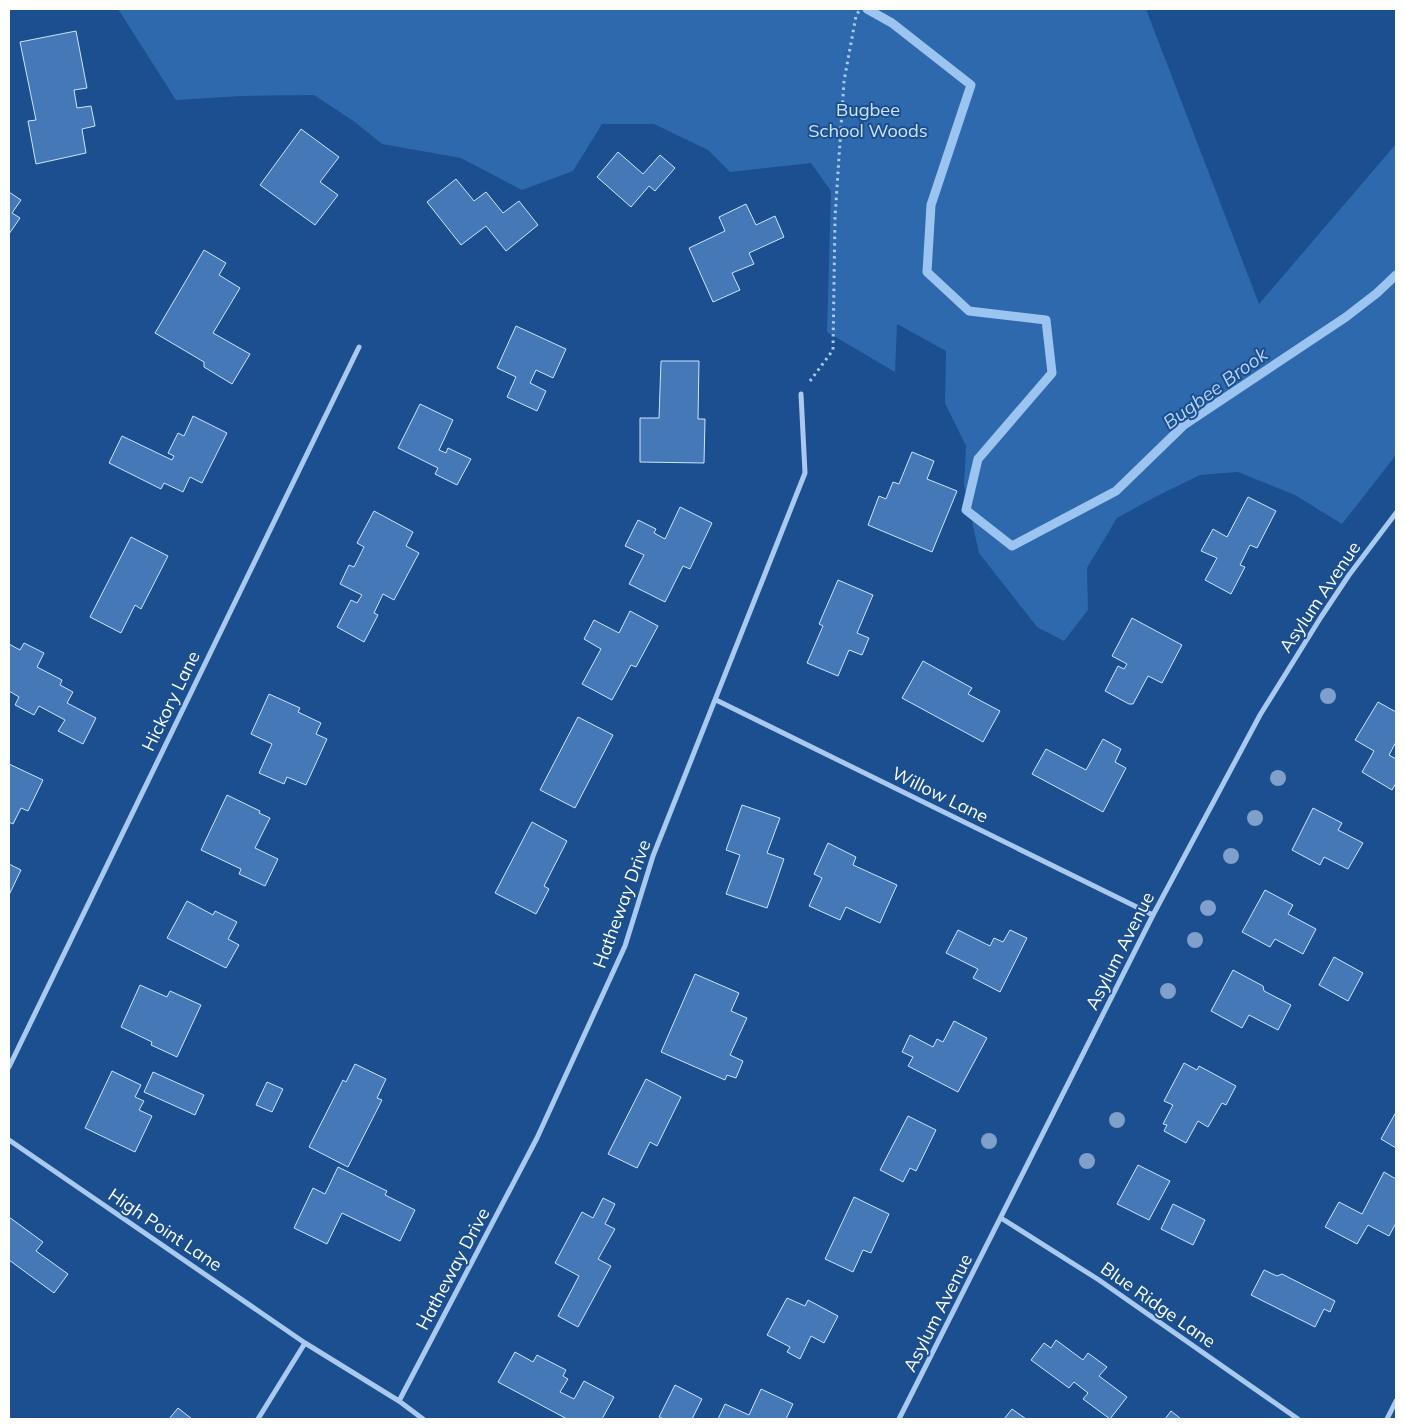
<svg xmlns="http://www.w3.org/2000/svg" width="1405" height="1428" font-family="Mulish,sans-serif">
	<rect width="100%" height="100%" fill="#1b4f8f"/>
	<!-- green -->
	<path fill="#2e69ad" d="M 118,9 L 1146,9 L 1259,304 L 1396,144 L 1396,455 L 1342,524 L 1295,495 L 1238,472 L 1200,475 L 1157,496 L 1117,518 L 1087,568 L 1088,610 L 1064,641 L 1037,627 L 979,553 L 964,485 L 966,446 L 945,403 L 946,351 L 897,324 L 895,372 L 827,332 L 831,191 L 811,163 L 730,172 L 708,150 L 654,124 L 602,124 L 573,171 L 522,190 L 461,158 L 382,144 L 355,122 L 314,95 L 242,96 L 176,100 Z"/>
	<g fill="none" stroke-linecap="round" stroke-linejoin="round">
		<!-- stream -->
		<path stroke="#9cc4f0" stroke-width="9" d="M 867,9 L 892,23 L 971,85 L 931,205 L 927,272 L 969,311 L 1046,320 L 1052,373 L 978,459 L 966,510 L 1012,546 L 1116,491 L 1184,425 L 1346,317 L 1377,293 L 1396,275"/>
	</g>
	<!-- building -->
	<path fill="#4478b7" stroke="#cfe3fa" d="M 76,31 L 87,88 L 74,90 L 77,108 L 91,106 L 95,126 L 82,129 L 86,153 L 36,164 L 28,121 L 36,120 L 20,42 Z
		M 301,129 L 339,157 L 320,182 L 338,195 L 315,225 L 260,185 Z
		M 618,152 L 643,174 L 660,155 L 675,168 L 655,191 L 649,186 L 631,207 L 597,177 Z
		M 456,179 L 474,201 L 486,192 L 503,213 L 519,201 L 538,225 L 506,251 L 486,226 L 461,245 L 427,202 Z
		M 9,192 L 21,200 L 12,213 L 20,218 L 9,234 Z
		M 746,204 L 756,225 L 775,216 L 784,237 L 749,253 L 754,264 L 732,273 L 740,290 L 713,302 L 689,248 L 725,231 L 719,217 Z
		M 204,250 L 226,263 L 219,275 L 240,288 L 213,333 L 250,354 L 232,384 L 204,367 L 204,362 L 155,333 Z
		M 516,326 L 566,349 L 553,378 L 536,370 L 530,383 L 546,391 L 537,411 L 507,397 L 516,377 L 497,368 Z
		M 661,361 L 699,361 L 698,419 L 705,419 L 704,463 L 640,462 L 640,418 L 659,418 Z
		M 420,404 L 453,420 L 439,450 L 446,453 L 448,448 L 471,459 L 457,485 L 435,474 L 438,468 L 398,448 Z
		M 193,416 L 227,433 L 202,483 L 190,477 L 183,492 L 164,483 L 161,489 L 109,463 L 122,436 L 172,460 L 174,456 L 168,453 L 178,433 L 184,436 Z
		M 912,452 L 934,461 L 927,479 L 957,491 L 932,552 L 868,525 L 879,496 L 886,499 L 893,482 L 899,484 Z
		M 1248,497 L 1276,511 L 1257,548 L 1250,545 L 1240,565 L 1245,567 L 1231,594 L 1205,580 L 1217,558 L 1201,551 L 1213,529 L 1227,537 Z
		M 680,507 L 712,523 L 690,569 L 683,566 L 665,602 L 629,584 L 644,555 L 625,546 L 638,520 L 656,529 L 654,533 L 665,539 Z
		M 374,511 L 413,532 L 406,546 L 419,553 L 394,600 L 383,594 L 374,613 L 378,615 L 364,642 L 337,627 L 351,600 L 357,603 L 362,595 L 340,584 L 349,565 L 354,567 L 364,547 L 357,543 Z
		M 131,537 L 168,556 L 141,609 L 135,605 L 121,633 L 90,617 Z
		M 838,580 L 873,595 L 857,633 L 869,638 L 862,655 L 849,650 L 838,676 L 807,663 L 823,626 L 819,624 Z
		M 630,611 L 658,626 L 636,667 L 631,665 L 612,700 L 582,684 L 601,649 L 584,639 L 594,620 L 619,633 Z
		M 1132,618 L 1182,645 L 1162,683 L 1148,676 L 1133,704 L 1129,704 L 1105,691 L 1118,666 L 1124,669 L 1127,664 L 1112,656 Z
		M 24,643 L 44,653 L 37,667 L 62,680 L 60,685 L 73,692 L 67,703 L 96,718 L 83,744 L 58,731 L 65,720 L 39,706 L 34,715 L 15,705 L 19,697 L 9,691 L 9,644 L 20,650 Z
		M 923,661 L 972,688 L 968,694 L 1000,711 L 983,742 L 902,698 Z
		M 269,694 L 300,708 L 298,712 L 321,723 L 316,734 L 327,739 L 306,785 L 287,777 L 284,784 L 259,773 L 272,744 L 251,734 Z
		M 1378,702 L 1396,712 L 1396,742 L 1389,755 L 1396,759 L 1396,783 L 1392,790 L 1362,772 L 1374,751 L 1355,740 Z
		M 578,717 L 613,735 L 575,808 L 540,790 Z
		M 1103,739 L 1121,749 L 1115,762 L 1126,768 L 1103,812 L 1032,774 L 1046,749 L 1086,770 Z
		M 9,764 L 43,780 L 28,811 L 21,808 L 13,824 L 9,822 Z
		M 227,795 L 260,811 L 259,813 L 270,818 L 255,848 L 278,859 L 265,886 L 239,874 L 241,869 L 201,850 Z
		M 742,805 L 780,818 L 767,853 L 784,859 L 767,908 L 726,894 L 740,855 L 726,850 Z
		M 1313,808 L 1342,823 L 1338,830 L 1363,843 L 1348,869 L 1324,857 L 1320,865 L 1292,850 Z
		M 532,822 L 567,841 L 544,886 L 549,889 L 536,914 L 495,893 Z
		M 828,843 L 856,857 L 853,865 L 897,885 L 880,923 L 846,907 L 840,920 L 809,906 L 822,878 L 814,874 Z
		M 9,864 L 21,870 L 9,895 Z
		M 1265,890 L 1293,905 L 1288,914 L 1316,929 L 1303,954 L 1275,939 L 1270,947 L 1242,932 Z
		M 187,901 L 213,915 L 215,911 L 237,922 L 228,939 L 239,945 L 226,968 L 167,938 Z
		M 958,930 L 990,946 L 994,938 L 1003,942 L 1010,930 L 1027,938 L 1000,992 L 973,978 L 978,969 L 946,953 Z
		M 1334,957 L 1363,973 L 1348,1001 L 1319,985 Z
		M 1233,970 L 1263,986 L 1264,991 L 1291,1005 L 1278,1030 L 1249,1015 L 1242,1028 L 1211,1011 Z
		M 695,974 L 739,993 L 731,1011 L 747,1018 L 730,1055 L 743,1061 L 736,1078 L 727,1075 L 725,1080 L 661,1052 Z
		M 140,985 L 167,997 L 170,991 L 201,1005 L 177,1057 L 151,1045 L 152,1042 L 121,1027 Z
		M 954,1021 L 987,1038 L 958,1092 L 908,1066 L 913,1057 L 902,1052 L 910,1035 L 933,1047 L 937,1039 L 943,1042 Z
		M 1184,1063 L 1197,1070 L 1199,1066 L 1236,1086 L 1226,1105 L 1222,1103 L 1208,1127 L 1198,1121 L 1186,1143 L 1164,1131 L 1167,1125 L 1163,1124 L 1173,1105 L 1164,1101 Z
		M 355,1064 L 386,1079 L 377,1098 L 382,1100 L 348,1167 L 309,1147 L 343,1080 L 346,1082 Z
		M 112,1071 L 141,1085 L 135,1097 L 144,1101 L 139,1110 L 152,1116 L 135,1152 L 85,1128 Z
		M 153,1072 L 204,1095 L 195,1115 L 144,1092 Z
		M 646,1079 L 681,1097 L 657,1146 L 650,1142 L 637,1168 L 608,1154 Z
		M 267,1082 L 283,1089 L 272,1112 L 256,1105 Z
		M 1396,1112 L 1396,1148 L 1381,1139 Z
		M 908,1116 L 936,1130 L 916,1171 L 910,1168 L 903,1182 L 880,1170 Z
		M 1138,1165 L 1170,1181 L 1149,1220 L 1117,1204 Z
		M 338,1167 L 387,1191 L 385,1195 L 415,1210 L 400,1241 L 342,1213 L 327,1244 L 294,1228 L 313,1188 L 325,1194 Z
		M 1384,1172 L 1396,1179 L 1396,1223 L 1389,1236 L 1368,1225 L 1357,1244 L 1325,1227 L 1339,1202 L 1362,1214 Z
		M 854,1197 L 889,1214 L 871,1253 L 863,1250 L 853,1272 L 825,1259 Z
		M 603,1198 L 615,1204 L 605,1224 L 615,1229 L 598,1259 L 611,1266 L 578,1327 L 558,1316 L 579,1276 L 555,1263 L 582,1212 L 593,1218 Z
		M 1173,1204 L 1205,1220 L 1193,1245 L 1161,1229 Z
		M 9,1217 L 43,1242 L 36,1251 L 68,1274 L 54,1293 L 9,1260 Z
		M 1264,1270 L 1277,1276 L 1282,1274 L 1335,1301 L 1330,1312 L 1324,1309 L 1315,1327 L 1251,1295 Z
		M 787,1298 L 805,1306 L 808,1300 L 838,1316 L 824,1343 L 811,1336 L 800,1359 L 787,1352 L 790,1347 L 767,1335 Z
		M 1056,1340 L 1083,1360 L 1088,1353 L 1107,1367 L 1099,1376 L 1127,1397 L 1110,1419 L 1083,1399 L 1088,1393 L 1074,1382 L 1069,1388 L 1031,1360 L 1044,1343 L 1051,1348 Z
		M 515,1352 L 533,1362 L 537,1355 L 566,1370 L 563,1376 L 568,1379 L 560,1392 L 574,1399 L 584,1381 L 614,1397 L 602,1419 L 567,1419 L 498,1382 Z
		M 675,1385 L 702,1399 L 692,1419 L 664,1419 L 659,1417 Z
		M 761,1389 L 793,1404 L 786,1419 L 718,1419 L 725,1404 L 749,1415 Z
		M 178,1408 L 192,1419 L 169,1419 Z
		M 1012,1409 L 1026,1419 L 1004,1419 Z
		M 1171,1411 L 1181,1419 L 1165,1419 Z"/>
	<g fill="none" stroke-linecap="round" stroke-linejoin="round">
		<!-- path -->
		<path stroke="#a9c9ee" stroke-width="3" stroke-dasharray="2.5 4" stroke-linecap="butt" d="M 810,381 L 833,350 L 835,218 L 844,81 L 856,16 L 860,9"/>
		<!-- minor -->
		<path stroke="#a9c9ee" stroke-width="5" d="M 716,700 L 1153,915
			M 9,1067 L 359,347
			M 9,1140 L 305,1343 L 399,1401 L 423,1419
			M 1001,1218 L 1099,1280 L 1298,1419
			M 399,1401 L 537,1138 L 625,946 L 653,856 L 805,473 L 801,394
			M 258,1419 L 305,1343
			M 899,1419 L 1153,915 L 1260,715 L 1321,617 L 1349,575 L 1396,513
			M 1387,1419 L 1396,1401"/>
	</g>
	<!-- trees -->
	<g fill="#7ea0ca">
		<circle cx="1328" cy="696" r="8"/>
		<circle cx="1278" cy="778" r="8"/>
		<circle cx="1255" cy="818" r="8"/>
		<circle cx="1231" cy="856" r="8"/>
		<circle cx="1208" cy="908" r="8"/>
		<circle cx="1195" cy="940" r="8"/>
		<circle cx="1168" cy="991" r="8"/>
		<circle cx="1117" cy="1120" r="8"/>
		<circle cx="989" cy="1141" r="8"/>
		<circle cx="1087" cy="1161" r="8"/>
	</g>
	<g text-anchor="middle" stroke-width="4" stroke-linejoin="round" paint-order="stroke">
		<!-- park labels -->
		<g font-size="18" fill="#cfe3fa" stroke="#1b4f8f">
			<text x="868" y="116">Bugbee<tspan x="868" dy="21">School Woods</tspan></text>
		</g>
		<!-- street labels -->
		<g font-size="18" fill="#fff" stroke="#1b4f8f">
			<text transform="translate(1320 597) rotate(-56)" y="6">Asylum Avenue</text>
			<text transform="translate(171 701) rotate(-64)" y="6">Hickory Lane</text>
			<text transform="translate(940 795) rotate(26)" y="6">Willow Lane</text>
			<text transform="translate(622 904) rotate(-70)" y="6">Hatheway Drive</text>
			<text transform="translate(1120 951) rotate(-63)" y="6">Asylum Avenue</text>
			<text transform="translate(165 1230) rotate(34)" y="6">High Point Lane</text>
			<text transform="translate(453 1269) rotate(-62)" y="6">Hatheway Drive</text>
			<text transform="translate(1158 1305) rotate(35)" y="6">Blue Ridge Lane</text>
			<text transform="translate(938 1313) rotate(-63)" y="6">Asylum Avenue</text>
		</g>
		<!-- water labels -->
		<g font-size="19" font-style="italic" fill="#b5d3f5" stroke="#1b4f8f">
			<text transform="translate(1215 388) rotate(-36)" y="7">Bugbee Brook</text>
		</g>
	</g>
	<!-- border -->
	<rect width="1405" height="1428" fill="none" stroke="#ffffff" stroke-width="20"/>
</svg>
